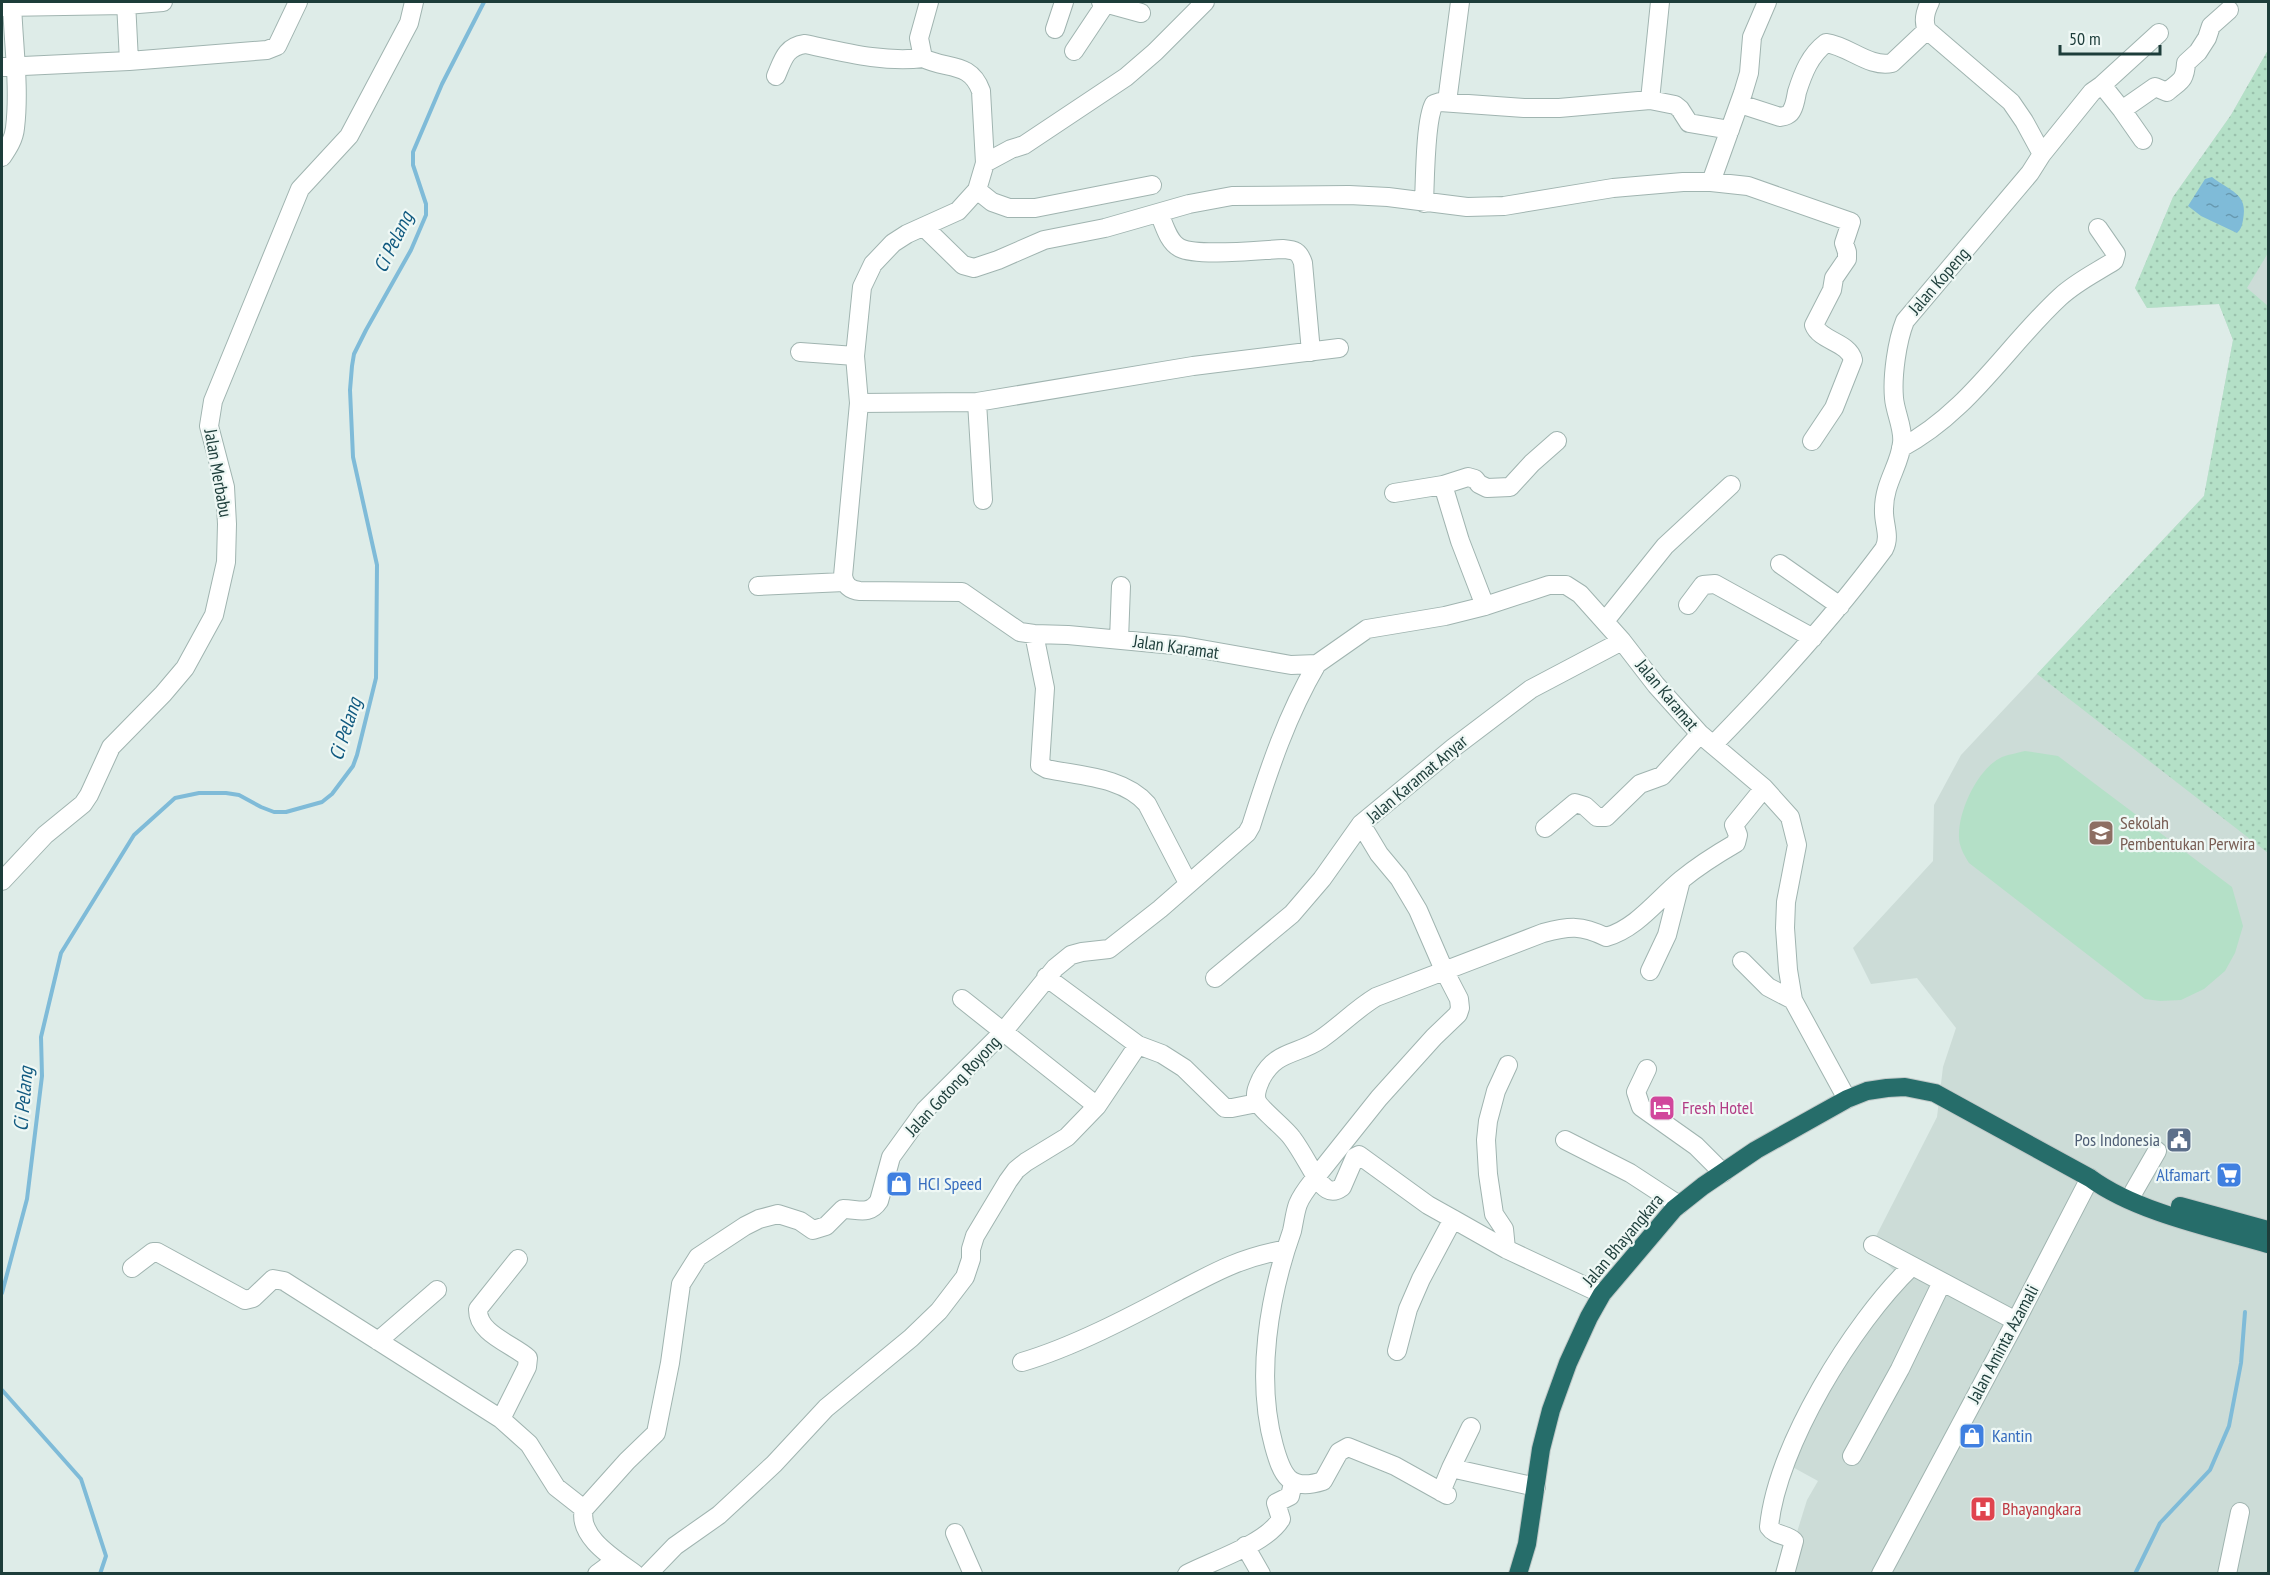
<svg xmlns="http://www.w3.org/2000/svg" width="2270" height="1575" font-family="'PT Sans Narrow',sans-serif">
	<defs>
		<pattern id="grass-dots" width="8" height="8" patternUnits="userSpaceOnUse" patternTransform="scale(1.5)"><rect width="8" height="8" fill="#b4e0c7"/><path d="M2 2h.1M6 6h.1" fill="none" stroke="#9ac1ac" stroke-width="1.8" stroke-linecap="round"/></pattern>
		<pattern id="water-ripples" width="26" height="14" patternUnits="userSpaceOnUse" patternTransform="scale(1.5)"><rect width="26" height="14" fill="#7fbbd8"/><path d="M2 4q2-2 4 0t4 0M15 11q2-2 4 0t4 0" fill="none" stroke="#6799b0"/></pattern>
	</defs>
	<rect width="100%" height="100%" fill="#deece8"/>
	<!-- built -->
	<path fill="#ccdcd7" d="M 2268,50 L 2268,1573 L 1784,1574 L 1807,1500 L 1818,1481 L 1787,1464 L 1833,1362 L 1900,1276 L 1870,1248 L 1937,1117 L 1943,1067 L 1956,1028 L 1917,978 L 1871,984 L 1853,948 L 1933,861 L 1934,805 L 1961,755 L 2204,496 L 2233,340 L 2219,304 L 2147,308 L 2135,288 L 2173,197 L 2231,115 Z"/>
	<!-- grass -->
	<path fill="url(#grass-dots)" d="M 2268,50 L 2268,253 L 2247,288 L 2268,306 L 2268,853 L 2037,674 L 2204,496 L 2233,340 L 2219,304 L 2147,308 L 2135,288 L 2173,197 L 2231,115 Z"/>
	<!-- pitch -->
	<path fill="#b4e0c7" d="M 2025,751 L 2058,756 L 2232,887 L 2243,926 L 2235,953 L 2225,971 L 2204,989 L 2181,1000 L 2160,1001 L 2145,999 L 1969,863 C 1964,855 1959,846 1959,837 C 1958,811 1978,768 2002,757 C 2010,754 2018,753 2025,751 Z"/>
	<!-- water -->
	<path fill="url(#water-ripples)" d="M 2212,177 C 2229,191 2249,193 2243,220 C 2242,226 2241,229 2237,233 L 2201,216 L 2188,206 L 2205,179 Z"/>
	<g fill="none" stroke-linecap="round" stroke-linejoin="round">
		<!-- stream -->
		<path stroke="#7fbbd8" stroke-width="4" d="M 2,1293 L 27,1199 L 42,1076 L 41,1037 L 61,953 L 134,835 L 175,798 L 199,793 L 226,793 L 239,795 L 261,807 L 274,812 L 286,812 L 322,802 L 332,794 L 353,766 L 357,755 L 376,678 L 377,565 L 353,457 L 350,390 L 352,366 L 354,354 L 366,330 L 411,250 L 426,215 L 426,204 L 413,165 L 413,152 L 442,84 L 484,2
			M 2,1390 L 81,1479 L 106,1556 L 100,1574
			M 2135,1574 L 2160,1523 L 2210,1470 L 2229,1426 L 2241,1363 L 2245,1312"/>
		<!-- minor casing -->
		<g stroke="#a0b4b0" stroke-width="20">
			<path id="minor" d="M 126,2 L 129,61
				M 929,2 L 919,38 L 923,58 C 947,70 970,61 981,91 L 985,163 L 977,190 L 958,211 L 907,234 L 893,243 L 873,264 L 862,287 L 855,356 L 859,403 L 843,576 C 845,586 850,590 860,591 L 962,592 L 1020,632 L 1034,634 L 1068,635 L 1132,641 L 1184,646 L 1291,665 L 1317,664 L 1367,629 L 1445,616 L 1485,606 L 1549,585 L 1566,585 L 1580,594 L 1622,641 L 1656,685 L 1700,734 L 1764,788 L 1790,817 L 1797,845 L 1786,902 L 1785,928 L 1788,970 L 1793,1000 L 1847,1099
				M 1101,2 L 1141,13
				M 2,7 L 126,5 L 163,2
				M 1055,29 L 1064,2
				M 1074,51 L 1106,3
				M 2,67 L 129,61 L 267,50 L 277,46 L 298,2
				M 776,76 C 783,60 785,47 805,44 C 843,52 884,63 923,58
				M 2102,85 L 2159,33
				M 1650,100 L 1660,2
				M 1447,102 L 1460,2
				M 1740,104 L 1780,117 C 1785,116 1790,115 1792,110 C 1795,105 1796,97 1797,92 C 1803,73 1810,55 1826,43 C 1849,46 1869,68 1892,63 L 1927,30
				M 2122,110 L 2155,87 L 2167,92 C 2179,81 2185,82 2186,63 L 2198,52 L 2207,38 L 2211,26 L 2229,10
				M 2042,154 L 2092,92 L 2102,85 L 2122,110 L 2143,140
				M 2,157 C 8,148 14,139 15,128 C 20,87 13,42 12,2
				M 985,163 L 1011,149 L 1024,145 L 1126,77 L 1155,52 L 1205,2
				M 1711,182 L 1743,93 L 1749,73 L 1752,37 L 1767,2
				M 977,190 L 992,202 L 1009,208 L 1035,208 L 1152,185
				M 1424,203 C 1425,182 1425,120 1434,104 L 1440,102 L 1524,108 L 1559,108 L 1650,100 L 1675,105 L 1680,109 L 1689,123 L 1730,130
				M 1159,213 C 1164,224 1168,242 1180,248 C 1198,257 1260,250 1283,249 C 1295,250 1299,251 1303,263 L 1311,352
				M 924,227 L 963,265 L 974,268 L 998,260 L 1044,240 L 1105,228 L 1189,204 L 1232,196 L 1349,195 L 1388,197 L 1467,207 L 1504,206 L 1613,188 L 1683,182 L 1711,182 L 1748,186 L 1851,222 L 1844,243 L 1847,252 L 1847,259 L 1834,278 L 1832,290 L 1814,325 C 1820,341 1849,342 1853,360 L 1834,408 L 1812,441
				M 800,352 L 855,356
				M 977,402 L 983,500
				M 859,403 L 977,402 L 1193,366 L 1339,348
				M 1901,448 C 1969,412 2006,347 2060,297 C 2076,282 2095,273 2114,261 L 2116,254 L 2098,228
				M 1443,485 L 1460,541 L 1485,606
				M 1394,493 L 1443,485 L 1468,477 L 1475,479 L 1479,484 L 1487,488 L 1510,487 L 1532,463 L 1557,441
				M 1780,564 L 1840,606
				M 758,586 L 844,582
				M 1688,605 L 1703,585 L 1715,584 L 1813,638
				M 1605,621 L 1665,546 L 1731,485
				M 1034,634 L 1045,688 L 1040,765 L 1047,769 C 1080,776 1124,777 1147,804 L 1188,883
				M 1119,640 L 1121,586
				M 1713,745 C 1774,683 1832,619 1884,549 C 1891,536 1883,523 1884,509 C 1884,483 1900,465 1902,443 C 1904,429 1895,412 1894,398 C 1892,376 1897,341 1905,321 L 2030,173 L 2042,154 L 2024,121 L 2011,102 L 1927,30 C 1922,20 1926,10 1930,2
				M 1361,824 L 1379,854 L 1399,878 L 1418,910 L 1444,970 L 1459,999 L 1460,1008 L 1458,1014 L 1434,1037 L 1379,1098 L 1316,1177 C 1323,1187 1330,1196 1342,1187 L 1355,1157 L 1359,1155 L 1428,1205 L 1453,1219
				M 1545,828 L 1575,803 L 1585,806 L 1597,817 L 1606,817 L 1640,784 L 1662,776 L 1700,734
				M 2,881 L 45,835 L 83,804 L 89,795 L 111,747 L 163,694 L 185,668 L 214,615 L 226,562 L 227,524 L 225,487 L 209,426 L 213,401 L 300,189 L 349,136 L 409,23 L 414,2
				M 1742,961 L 1768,987 L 1793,1000
				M 1650,971 L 1667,935 L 1681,880
				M 1046,977 L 1138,1045 L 1162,1054 L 1184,1068 L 1225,1108 L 1232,1108 L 1257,1103
				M 1215,978 L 1292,914 L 1322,879 L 1361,824 L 1453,748 L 1531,689 L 1622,641
				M 962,999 L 1097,1106
				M 1647,1069 L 1636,1092 L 1641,1107 L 1696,1146 L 1723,1173
				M 1565,1140 L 1630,1173 L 1679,1205
				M 2134,1191 L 2157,1151
				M 1873,1245 L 2016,1321
				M 1506,1249 L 1504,1229 L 1494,1214 L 1488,1174 L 1486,1140 L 1488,1121 L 1496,1091 L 1508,1065
				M 132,1268 L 153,1252 L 157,1252 L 245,1300 L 253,1298 L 273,1279 L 284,1281 L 501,1419 L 529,1444 L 556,1487 L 584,1509
				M 378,1341 L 437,1290
				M 1397,1351 L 1408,1309 L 1421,1279 L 1453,1219 L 1506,1249 L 1602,1294
				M 1022,1362 C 1073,1347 1130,1317 1177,1292 C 1215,1272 1240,1258 1283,1250
				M 501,1419 L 527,1367 L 528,1358 C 513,1344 477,1334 478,1309 L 518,1259
				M 1852,1456 L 1900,1369 L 1942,1282
				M 1451,1468 L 1471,1427
				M 1441,1492 L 1451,1468 L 1536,1487
				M 1447,1495 L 1395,1466 L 1348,1447 L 1339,1452 L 1323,1481 C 1289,1492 1282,1475 1274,1446 C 1255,1378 1269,1296 1292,1231 C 1294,1222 1295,1212 1298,1204 C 1302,1194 1309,1186 1316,1177 C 1308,1164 1301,1150 1292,1138 C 1285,1128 1260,1109 1257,1101 C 1254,1093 1258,1086 1261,1079 C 1276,1050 1298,1055 1321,1039 C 1340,1026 1356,1009 1376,997 L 1543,933 C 1570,926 1581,925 1606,937 C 1636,929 1658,899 1681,880 C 1698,866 1717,854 1736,843 L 1738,835 L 1734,825 L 1764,788
				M 955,1533 L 973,1574
				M 1245,1546 L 1261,1574
				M 597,1574 L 616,1560
				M 635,1574 C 615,1559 577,1537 584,1509 L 627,1461 L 656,1433 L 670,1363 L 681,1284 L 698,1257 L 745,1226 L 759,1219 L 778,1214 L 800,1221 L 813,1230 L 826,1226 L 843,1209 C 858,1209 869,1216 879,1201 L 891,1157 L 925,1110 L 1003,1032 L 1055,968 L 1071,955 L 1082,952 L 1109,949 L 1160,909 L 1247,833 L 1251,826 C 1269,769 1287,715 1317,664
				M 648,1574 L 675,1546 L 719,1515 L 774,1464 L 826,1408 L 911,1338 L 939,1311 L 965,1277 L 971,1259 L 971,1249 L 975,1236 L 1008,1181 L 1016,1170 L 1026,1162 L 1067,1137 L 1097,1106 L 1138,1045
				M 1187,1574 C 1214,1560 1266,1544 1281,1519 L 1276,1503 L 1290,1496 L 1293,1483
				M 1785,1574 L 1794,1541 C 1787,1534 1775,1536 1769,1527 C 1777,1446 1853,1323 1911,1267
				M 1881,1574 L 2016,1321 L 2090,1178
				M 2227,1574 L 2240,1512"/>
		</g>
		<!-- highway casing -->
		<g stroke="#c0c9c8" stroke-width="20">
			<path id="highway" d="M 2180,1206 L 2268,1230
				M 1518,1574 L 1527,1544 L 1541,1449 L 1551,1410 L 1568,1363 L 1589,1317 L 1602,1294 L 1674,1209 L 1703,1186 L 1756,1150 L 1847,1099 L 1867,1091 L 1887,1088 L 1905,1087 L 1935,1093 L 2090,1178 C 2136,1212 2213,1228 2268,1244"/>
		</g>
		<!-- minor -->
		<use href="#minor" stroke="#fff" stroke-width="18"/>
		<!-- highway -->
		<use href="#highway" stroke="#266d6a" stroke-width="18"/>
	</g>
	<!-- icons -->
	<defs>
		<g id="university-square" transform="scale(1.35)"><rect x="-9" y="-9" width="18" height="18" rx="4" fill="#8d6e63" stroke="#eff8f5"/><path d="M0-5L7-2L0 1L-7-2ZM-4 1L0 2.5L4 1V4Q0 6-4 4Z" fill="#fff"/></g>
		<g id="hotel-square" transform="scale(1.35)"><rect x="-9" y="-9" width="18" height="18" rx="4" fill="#d1479c" stroke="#eff8f5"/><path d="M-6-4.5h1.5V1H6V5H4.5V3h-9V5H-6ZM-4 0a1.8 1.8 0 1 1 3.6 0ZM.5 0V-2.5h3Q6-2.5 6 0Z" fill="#fff"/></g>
		<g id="civic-square" transform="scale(1.35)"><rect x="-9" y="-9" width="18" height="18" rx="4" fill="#5c6f8a" stroke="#eff8f5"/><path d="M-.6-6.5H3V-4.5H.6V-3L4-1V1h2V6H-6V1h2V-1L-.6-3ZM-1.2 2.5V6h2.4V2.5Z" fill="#fff"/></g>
		<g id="supermarket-square" transform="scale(1.35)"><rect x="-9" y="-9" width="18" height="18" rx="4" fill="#3f7fe0" stroke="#eff8f5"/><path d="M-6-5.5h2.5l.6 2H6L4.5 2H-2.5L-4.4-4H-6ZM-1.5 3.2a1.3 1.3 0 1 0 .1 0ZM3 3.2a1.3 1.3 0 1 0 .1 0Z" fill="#fff"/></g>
		<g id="shop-square" transform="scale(1.35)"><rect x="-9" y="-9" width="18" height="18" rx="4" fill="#3f7fe0" stroke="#eff8f5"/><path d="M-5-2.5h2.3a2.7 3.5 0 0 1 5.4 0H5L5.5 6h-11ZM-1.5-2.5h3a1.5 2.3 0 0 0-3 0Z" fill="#fff"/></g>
		<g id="hospital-square" transform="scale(1.35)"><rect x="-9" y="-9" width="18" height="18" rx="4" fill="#e0444e" stroke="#eff8f5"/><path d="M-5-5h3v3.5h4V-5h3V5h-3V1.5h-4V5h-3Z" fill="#fff"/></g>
	</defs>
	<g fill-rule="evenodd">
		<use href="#university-square" x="2101" y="833"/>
		<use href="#hotel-square" x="1662" y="1108"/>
		<use href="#civic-square" x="2179" y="1140"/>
		<use href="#supermarket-square" x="2229" y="1175"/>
		<use href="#shop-square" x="899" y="1184"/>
		<use href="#shop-square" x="1972" y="1436"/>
		<use href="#hospital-square" x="1983" y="1509"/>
	</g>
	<g text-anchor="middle" stroke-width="4.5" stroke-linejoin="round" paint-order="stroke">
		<!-- street labels -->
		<g font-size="18" fill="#1d3d3a" stroke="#eff8f5">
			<text transform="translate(1939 281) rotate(-49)" y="6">Jalan Kopeng</text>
			<text transform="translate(218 473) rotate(80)" y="6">Jalan Merbabu</text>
			<text transform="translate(1176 647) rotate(8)" y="6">Jalan Karamat</text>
			<text transform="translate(1667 695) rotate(50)" y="6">Jalan Karamat</text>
			<text transform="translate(1417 779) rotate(-40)" y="6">Jalan Karamat Anyar</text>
			<text transform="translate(953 1086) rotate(-47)" y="6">Jalan Gotong Royong</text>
			<text transform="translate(1623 1240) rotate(-50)" y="6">Jalan Bhayangkara</text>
			<text transform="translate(2003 1344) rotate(-62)" y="6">Jalan Aminta Azamali</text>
		</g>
		<!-- education labels -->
		<g font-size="18" fill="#785e54" stroke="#eff8f5" text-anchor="start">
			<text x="2120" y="829">Sekolah<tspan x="2120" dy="21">Pembentukan Perwira</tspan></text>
		</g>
		<!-- hotel labels -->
		<g font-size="18" fill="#b23c85" stroke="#eff8f5" text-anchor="start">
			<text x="1682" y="1114">Fresh Hotel</text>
		</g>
		<!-- service labels -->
		<g font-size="18" fill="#4e5e75" stroke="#eff8f5" text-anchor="end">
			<text x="2160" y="1146">Pos Indonesia</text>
		</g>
		<!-- shop labels -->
		<g font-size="18" fill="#366cbe" stroke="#eff8f5" text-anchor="start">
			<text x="2210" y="1181" text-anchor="end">Alfamart</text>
			<text x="918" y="1190">HCI Speed</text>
			<text x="1992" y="1442">Kantin</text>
		</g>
		<!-- health labels -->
		<g font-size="18" fill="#be3a42" stroke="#eff8f5" text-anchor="start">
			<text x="2002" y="1515">Bhayangkara</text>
		</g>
		<!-- water labels -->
		<g font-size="20" font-style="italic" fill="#115a80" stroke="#eff8f5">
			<text transform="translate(393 242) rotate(-64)" y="7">Ci Pelang</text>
			<text transform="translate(345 729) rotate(-72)" y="7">Ci Pelang</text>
			<text transform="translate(23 1099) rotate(-85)" y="7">Ci Pelang</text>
		</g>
	</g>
	<!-- border -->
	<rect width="2270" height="1575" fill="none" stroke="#1d3d3a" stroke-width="6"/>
	<!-- scale -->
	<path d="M2060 45v9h100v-9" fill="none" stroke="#1d3d3a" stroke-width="3"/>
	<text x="2069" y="45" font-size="18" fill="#1d3d3a" stroke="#eff8f5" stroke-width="4.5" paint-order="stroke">50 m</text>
</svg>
